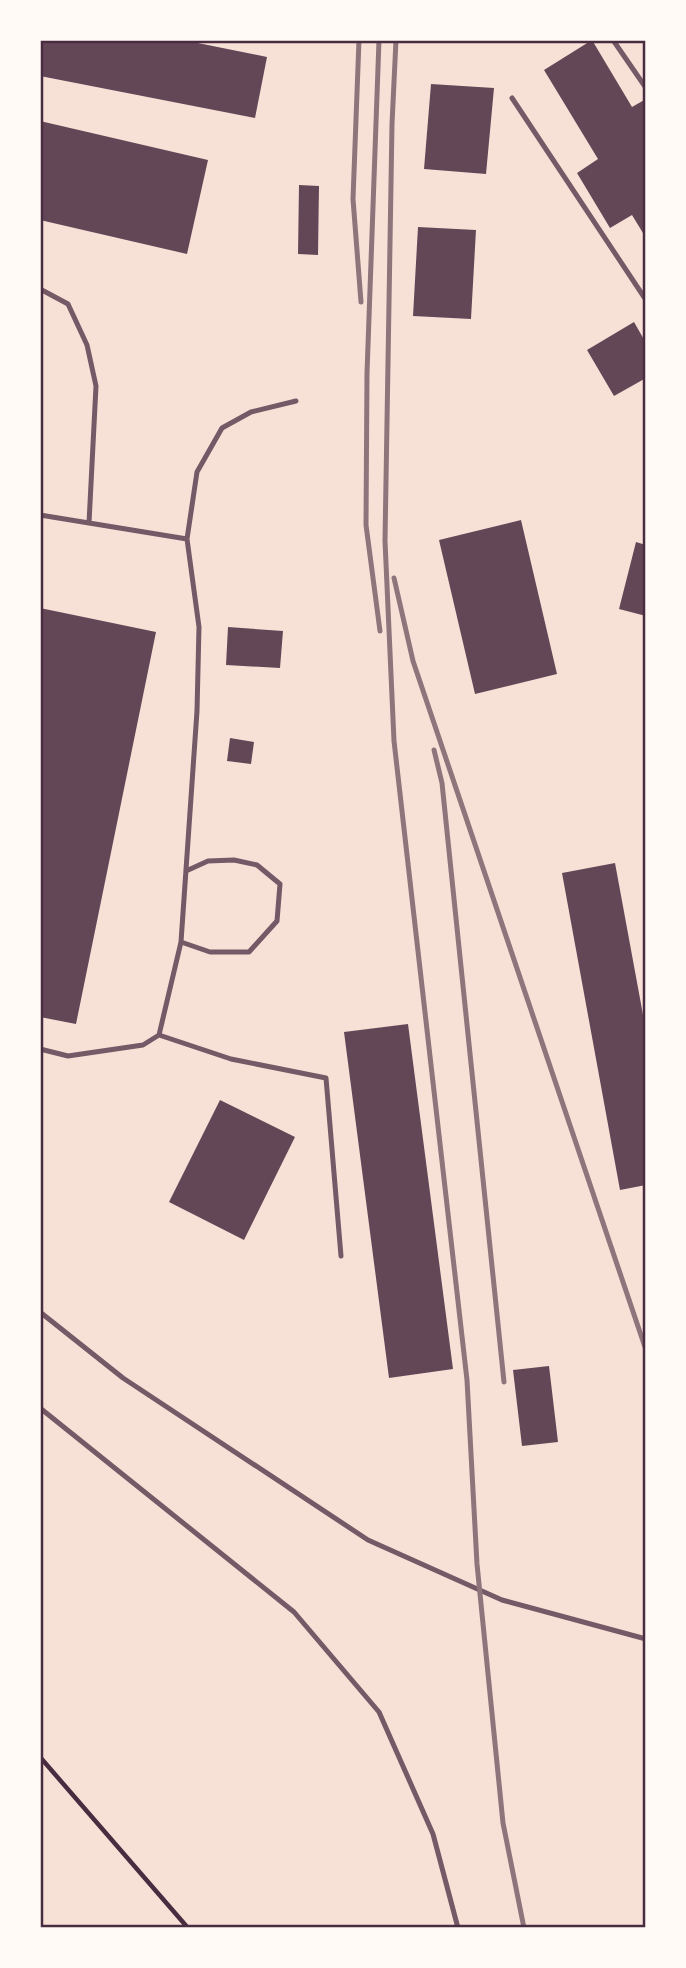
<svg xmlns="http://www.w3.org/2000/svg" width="686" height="1968" font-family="Raleway,sans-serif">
	<rect width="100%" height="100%" fill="#f7e1d7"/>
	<!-- building -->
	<path fill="#644757" d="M 40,40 L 183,40 L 267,57 L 255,118 L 40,76 Z
		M 592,40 L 632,107 L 646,99 L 646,238 L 632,215 L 610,228 L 577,173 L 598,159 L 544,70 Z
		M 431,84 L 494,88 L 486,174 L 424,169 Z
		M 40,121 L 208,160 L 187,254 L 40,220 Z
		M 299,185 L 319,186 L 318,255 L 298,254 Z
		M 418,227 L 476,230 L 471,319 L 413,316 Z
		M 634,322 L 646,343 L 646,378 L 614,396 L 587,350 Z
		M 521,520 L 557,674 L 475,694 L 439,540 Z
		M 636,542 L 646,545 L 646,616 L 619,609 Z
		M 40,608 L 156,632 L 76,1024 L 40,1017 Z
		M 228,627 L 283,631 L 280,668 L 226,665 Z
		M 230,738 L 254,742 L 251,764 L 227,761 Z
		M 615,863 L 646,1031 L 646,1185 L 620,1190 L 562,873 Z
		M 408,1024 L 453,1369 L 389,1378 L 344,1032 Z
		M 220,1100 L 295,1137 L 244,1240 L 169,1202 Z
		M 549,1366 L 558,1442 L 522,1446 L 513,1370 Z"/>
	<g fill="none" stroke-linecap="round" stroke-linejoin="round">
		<!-- path -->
		<path stroke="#4a2c40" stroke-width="4.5" d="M 40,1757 L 188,1928"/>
		<!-- service -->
		<path stroke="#755966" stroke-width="5" d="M 613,40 L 646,88
			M 512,98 L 646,300
			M 40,289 L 68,304 L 87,345 L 96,386 L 89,523
			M 40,515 L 187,539 L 199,627 L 197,711 L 181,942 L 159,1035 L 143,1045 L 68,1056 L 40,1049
			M 187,539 L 197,472 L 222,428 L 251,412 L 296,401
			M 181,942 L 210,952 L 249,952 L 277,921 L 280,884 L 257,865 L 234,860 L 208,861 L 186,871
			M 159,1035 L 231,1059 L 326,1078 L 341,1256
			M 40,1312 L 123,1378 L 368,1540 L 502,1600 L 646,1639
			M 40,1408 L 294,1612 L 379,1712 L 433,1834 L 458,1928"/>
		<!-- rail -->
		<path stroke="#8f747c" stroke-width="5" d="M 359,40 L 353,199 L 361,302
			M 379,40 L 367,373 L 366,525 L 380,631
			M 396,40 L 392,124 L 385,541 L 394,741 L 467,1380 L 477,1564 L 503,1823 L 524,1928
			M 394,578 L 413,661 L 646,1350
			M 434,750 L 442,783 L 504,1382"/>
	</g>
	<!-- border -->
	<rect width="686" height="1968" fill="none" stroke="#fffaf5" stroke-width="84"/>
	<rect x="42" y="42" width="602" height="1884" fill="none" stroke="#4a2c40" stroke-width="2.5"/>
</svg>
